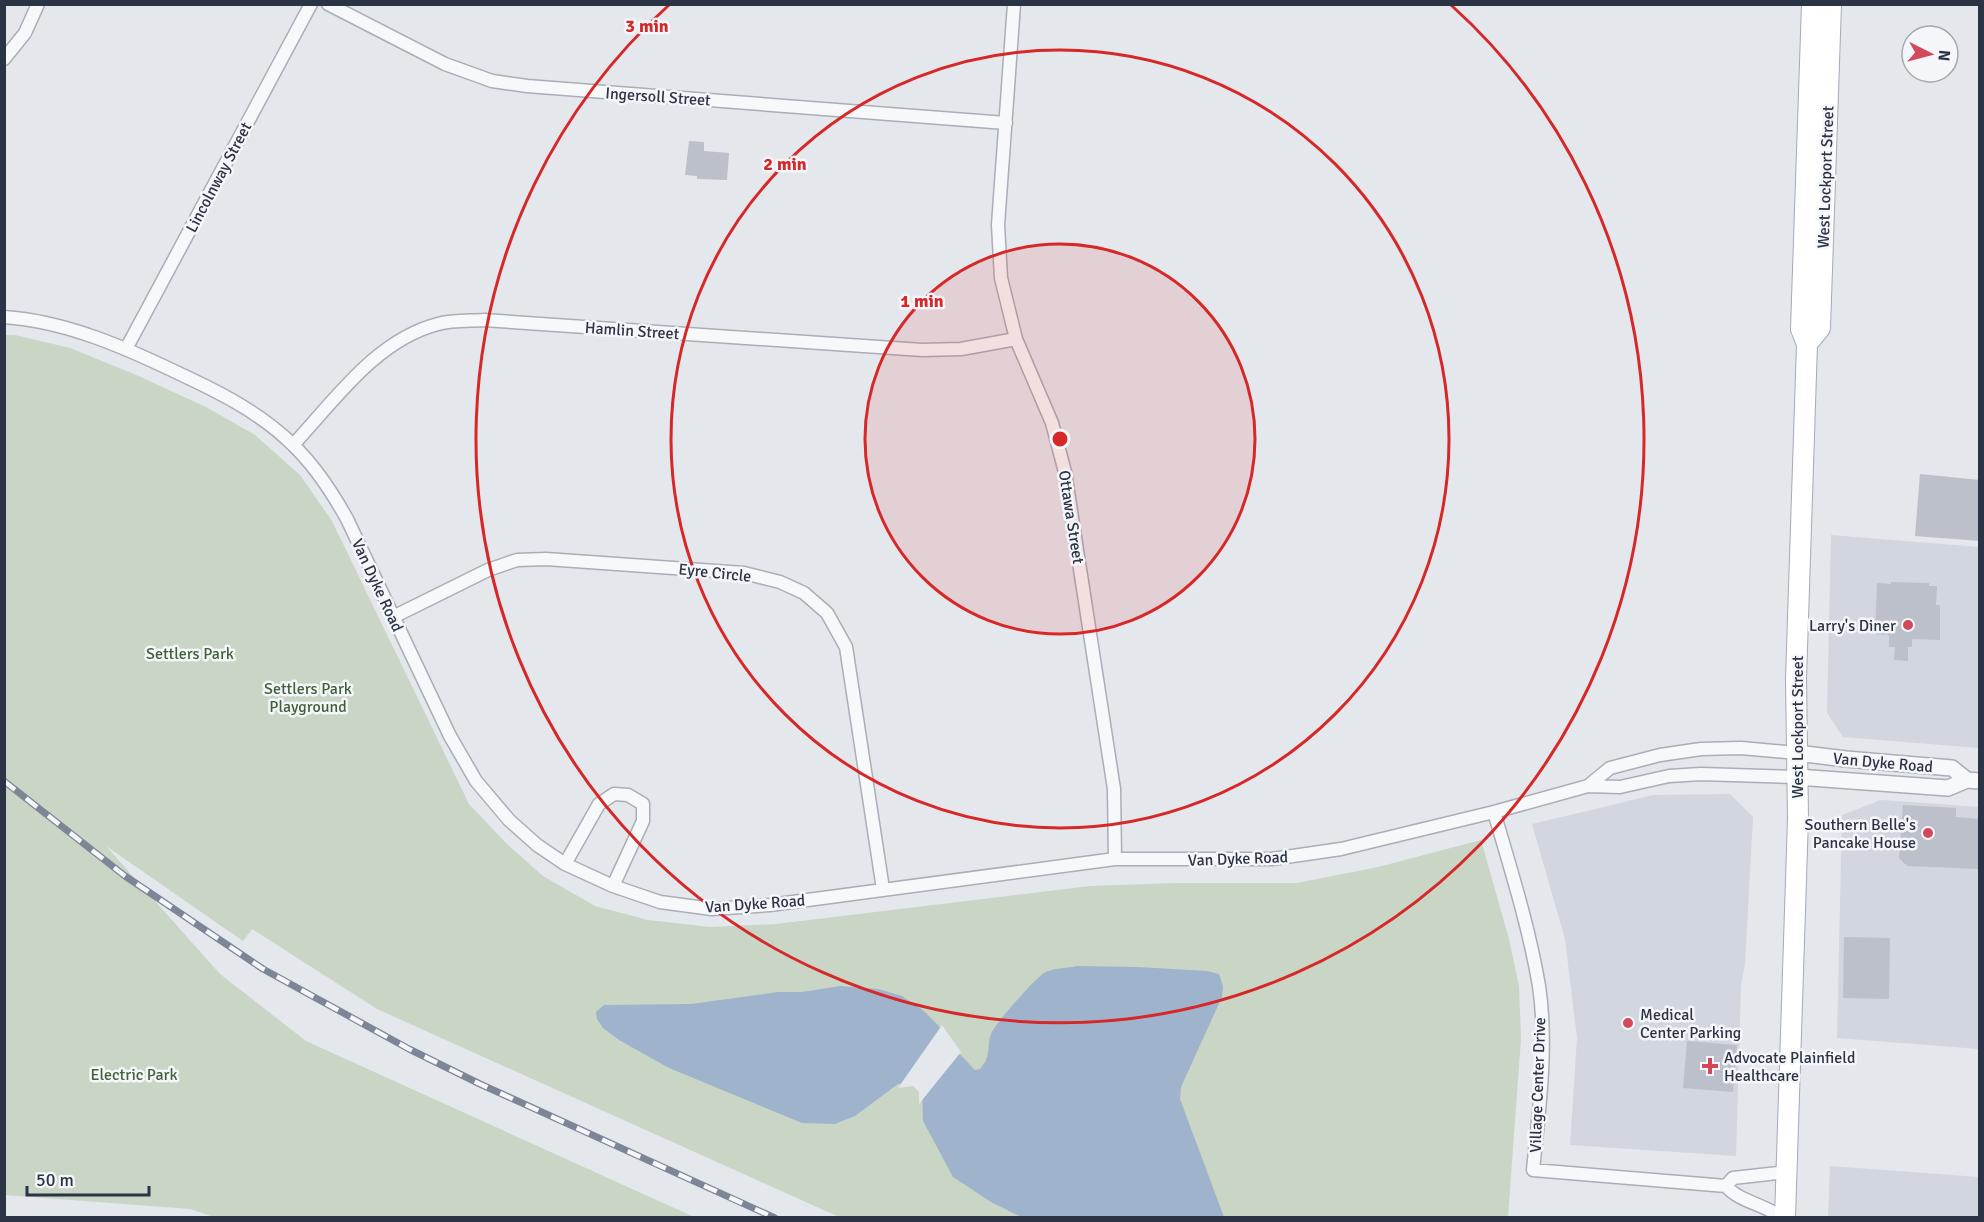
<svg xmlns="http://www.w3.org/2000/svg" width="1984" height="1222" font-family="Signika,sans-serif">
	<rect width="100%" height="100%" fill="#e4e7ec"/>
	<!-- built -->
	<path fill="#d2d6de" d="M 1831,535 L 1979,547 L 1979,748 L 1843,737 L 1827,713 Z
		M 1730,794 L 1753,817 L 1745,965 L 1741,985 L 1736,1156 L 1570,1145 L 1577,1038 L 1565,939 L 1532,824 L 1654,795 Z
		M 1881,800 L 1979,807 L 1979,1049 L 1837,1038 L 1842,815 Z
		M 1830,1166 L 1979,1177 L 1979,1217 L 1828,1217 Z"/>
	<!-- green -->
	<path fill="#c9d6c5" d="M 5,335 L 15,335 L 70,348 L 134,374 L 206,407 L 255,435 L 300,475 L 332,521 L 469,804 L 507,844 L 543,876 L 595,906 L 648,920 L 710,927 L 776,924 L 1090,886 L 1176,883 L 1297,883 L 1378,867 L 1481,840 L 1509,939 L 1519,986 L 1521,1039 L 1508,1217 L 839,1217 L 377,1009 L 252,929 L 243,941 L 106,846 L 220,974 L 306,1041 L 694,1217 L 217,1218 L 190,1209 L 5,1195 Z"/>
	<!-- water -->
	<path fill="#9fb4cc" d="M 1077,966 L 1138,967 L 1207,971 L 1219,974 L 1223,986 L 1222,997 L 1181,1087 L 1180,1099 L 1224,1217 L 1021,1217 L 991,1202 L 953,1177 L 923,1121 L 922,1091 L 914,1083 L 898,1084 L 855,1116 L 835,1124 L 802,1123 L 669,1068 L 619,1040 L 603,1028 L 597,1019 L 596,1012 L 604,1005 L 691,1004 L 778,992 L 802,992 L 840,986 L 878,989 L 902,996 L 924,1011 L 938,1025 L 955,1049 L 975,1070 L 980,1069 C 992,1056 986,1048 991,1034 C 995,1023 1035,979 1044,973 C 1053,968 1068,968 1077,966 Z"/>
	<!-- pier -->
	<path fill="#e4e7ec" d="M 942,1025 L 961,1052 L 919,1104 L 919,1092 L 913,1086 L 898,1088 Z"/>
	<!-- building -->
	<path fill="#bbc0ca" d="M 689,141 L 704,142 L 704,151 L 729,153 L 727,180 L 697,179 L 697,176 L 685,175 Z
		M 1920,474 L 1980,480 L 1980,541 L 1915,536 Z
		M 1891,582 L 1929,583 L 1929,586 L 1937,586 L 1936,605 L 1940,605 L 1940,640 L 1912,639 L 1912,647 L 1908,647 L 1908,661 L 1894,660 L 1895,647 L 1889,647 L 1889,635 L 1875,634 L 1877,583 L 1891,584 Z
		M 1903,805 L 1956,808 L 1956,817 L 1980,819 L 1980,869 L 1907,866 L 1899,858 Z
		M 1844,937 L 1890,938 L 1889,999 L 1843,998 Z
		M 1687,1041 L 1737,1045 L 1733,1092 L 1683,1088 Z"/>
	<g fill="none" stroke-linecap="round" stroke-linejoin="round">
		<!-- minor casing -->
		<g stroke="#a9aeb7" stroke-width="15">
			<path id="minor" d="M 328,4 L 445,64 L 492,81 L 527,86 L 1006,123
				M 1014,4 L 998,225 L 1001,278 L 1016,339 L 1052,423 L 1065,472 L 1114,789 L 1115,859
				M 4,59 L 25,33 L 38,4
				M 4,317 C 65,321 124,347 178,373 C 219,392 261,413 293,445 C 315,466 332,492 347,519 L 450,736 L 476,781 L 509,820 L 537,845 L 565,864 L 613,886 L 660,902 L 712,909 L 770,905 L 1115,859 L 1272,859 L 1341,849 L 1494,812 L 1588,786 L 1620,787 L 1669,776 L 1701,774 L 1797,777
				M 126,349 L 311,4
				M 293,445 C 335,400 376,340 438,324 C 452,320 469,321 484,320 L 922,350 L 961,349 L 1016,339
				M 393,617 L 488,570 L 517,560 L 546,559 L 744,573 L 780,582 L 804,593 L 827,613 L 846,647 L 883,889
				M 1588,786 L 1610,768 L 1660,755 L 1701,749 L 1741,748 L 1797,753
				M 1494,812 C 1511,870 1529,927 1539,986 C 1548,1046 1539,1111 1533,1170 L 1726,1186 C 1739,1202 1765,1204 1782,1218
				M 565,864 L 599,804 L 614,794 L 628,795 L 643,804 L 643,821 L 613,886
				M 1726,1186 L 1733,1178 L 1786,1172"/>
		</g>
		<!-- tertiary casing -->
		<g stroke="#a9aeb7" stroke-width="18">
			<path id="tertiary" d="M 1797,753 L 1846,759 L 1952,768 L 1967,780
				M 1797,777 L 1948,788 L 1967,780 L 1980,781"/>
		</g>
		<!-- primary casing -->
		<g stroke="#a3abb8" stroke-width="22">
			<path id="primary" d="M 1807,344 L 1820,328 L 1831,4
				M 1785,1218 L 1798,818 L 1796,679 L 1807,344 L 1801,329 L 1812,4"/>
		</g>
		<!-- minor -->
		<use href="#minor" stroke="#f7f8fa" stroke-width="12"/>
		<!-- tertiary -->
		<use href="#tertiary" stroke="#f7f8fa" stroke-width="15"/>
		<!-- primary -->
		<use href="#primary" stroke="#fff" stroke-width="20"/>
		<!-- rail casing -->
		<g stroke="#7d8696" stroke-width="7">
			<path id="rail" d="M 4,781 L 125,876 L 263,969 L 409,1049 L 480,1084 L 775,1218"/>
		</g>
		<!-- rail -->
		<use href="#rail" stroke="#f4f6f9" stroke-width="4.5" stroke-dasharray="14" stroke-linecap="butt"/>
	</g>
	<!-- distance rings -->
	<circle cx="1060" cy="439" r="195" fill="#d62828" fill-opacity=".12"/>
	<g fill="none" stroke="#d62828" stroke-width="3">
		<circle cx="1060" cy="439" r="195"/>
		<circle cx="1060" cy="439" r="389"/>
		<path d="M1451 5A584 584 0 1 1 669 5"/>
	</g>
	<!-- markers -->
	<g fill="#d1495b" stroke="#f4f6f9" stroke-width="2">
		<circle cx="1908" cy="625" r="6"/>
		<circle cx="1928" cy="833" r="6"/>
		<circle cx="1628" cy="1023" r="6"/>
		<path d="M1707 1057h6v6h6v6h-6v6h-6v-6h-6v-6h6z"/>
	</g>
	<g text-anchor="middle" stroke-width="5" stroke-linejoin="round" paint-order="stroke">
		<!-- street labels -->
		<g font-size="16" fill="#2b3445" stroke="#f4f6f9">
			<text transform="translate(658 96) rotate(4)" y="6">Ingersoll Street</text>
			<text transform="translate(218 177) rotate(-62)" y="6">Lincolnway Street</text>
			<text transform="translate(1825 177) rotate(-88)" y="6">West Lockport Street</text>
			<text transform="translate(632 330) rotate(4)" y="6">Hamlin Street</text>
			<text transform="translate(1072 517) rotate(81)" y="6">Ottawa Street</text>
			<text transform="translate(715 572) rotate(6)" y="6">Eyre Circle</text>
			<text transform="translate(378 585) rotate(65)" y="6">Van Dyke Road</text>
			<text transform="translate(1797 727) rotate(-90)" y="6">West Lockport Street</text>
			<text transform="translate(1883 762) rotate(5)" y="6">Van Dyke Road</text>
			<text transform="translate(1238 858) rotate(-2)" y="6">Van Dyke Road</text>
			<text transform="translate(755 903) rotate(-4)" y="6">Van Dyke Road</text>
			<text transform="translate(1537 1085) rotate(-88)" y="6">Village Center Drive</text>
		</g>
		<!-- poi labels -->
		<g font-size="16" fill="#2b3445" stroke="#f4f6f9" text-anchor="end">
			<text x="1896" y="631">Larry's Diner</text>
			<text x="1916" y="830">Southern Belle's<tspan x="1916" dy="18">Pancake House</tspan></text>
			<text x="1640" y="1020" text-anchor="start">Medical<tspan x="1640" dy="18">Center Parking</tspan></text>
			<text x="1724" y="1063" text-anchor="start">Advocate Plainfield<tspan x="1724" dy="18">Healthcare</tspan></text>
		</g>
		<!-- park labels -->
		<g font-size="16" fill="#3f6138" stroke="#f4f6f9">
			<text x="190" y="659">Settlers Park</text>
			<text x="308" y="694">Settlers Park<tspan x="308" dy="18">Playground</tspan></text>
			<text x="134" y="1080">Electric Park</text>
		</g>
	</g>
	<circle cx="1060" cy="439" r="9" fill="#d62828" stroke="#f4f6f9" stroke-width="3"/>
	<g font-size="18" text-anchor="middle" font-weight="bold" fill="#d62828" stroke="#f4f6f9" stroke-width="5" stroke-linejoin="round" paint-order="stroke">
		<text x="647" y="32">3 min</text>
		<text x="785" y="170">2 min</text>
		<text x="922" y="307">1 min</text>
	</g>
	<!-- border -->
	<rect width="1984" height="1222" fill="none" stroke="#2b3445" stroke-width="12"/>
	<!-- north arrow -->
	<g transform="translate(1930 54) rotate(96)"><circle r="28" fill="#f4f6f9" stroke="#a4a8b1" stroke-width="1.5"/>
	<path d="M0-4.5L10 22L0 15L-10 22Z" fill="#d1495b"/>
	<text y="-9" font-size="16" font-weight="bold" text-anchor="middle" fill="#2b3445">N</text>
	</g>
	<!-- scale -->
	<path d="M27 1186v9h122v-9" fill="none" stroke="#2b3445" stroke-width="3"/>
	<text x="36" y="1186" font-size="18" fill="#2b3445" stroke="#f4f6f9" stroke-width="4.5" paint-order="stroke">50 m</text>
</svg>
